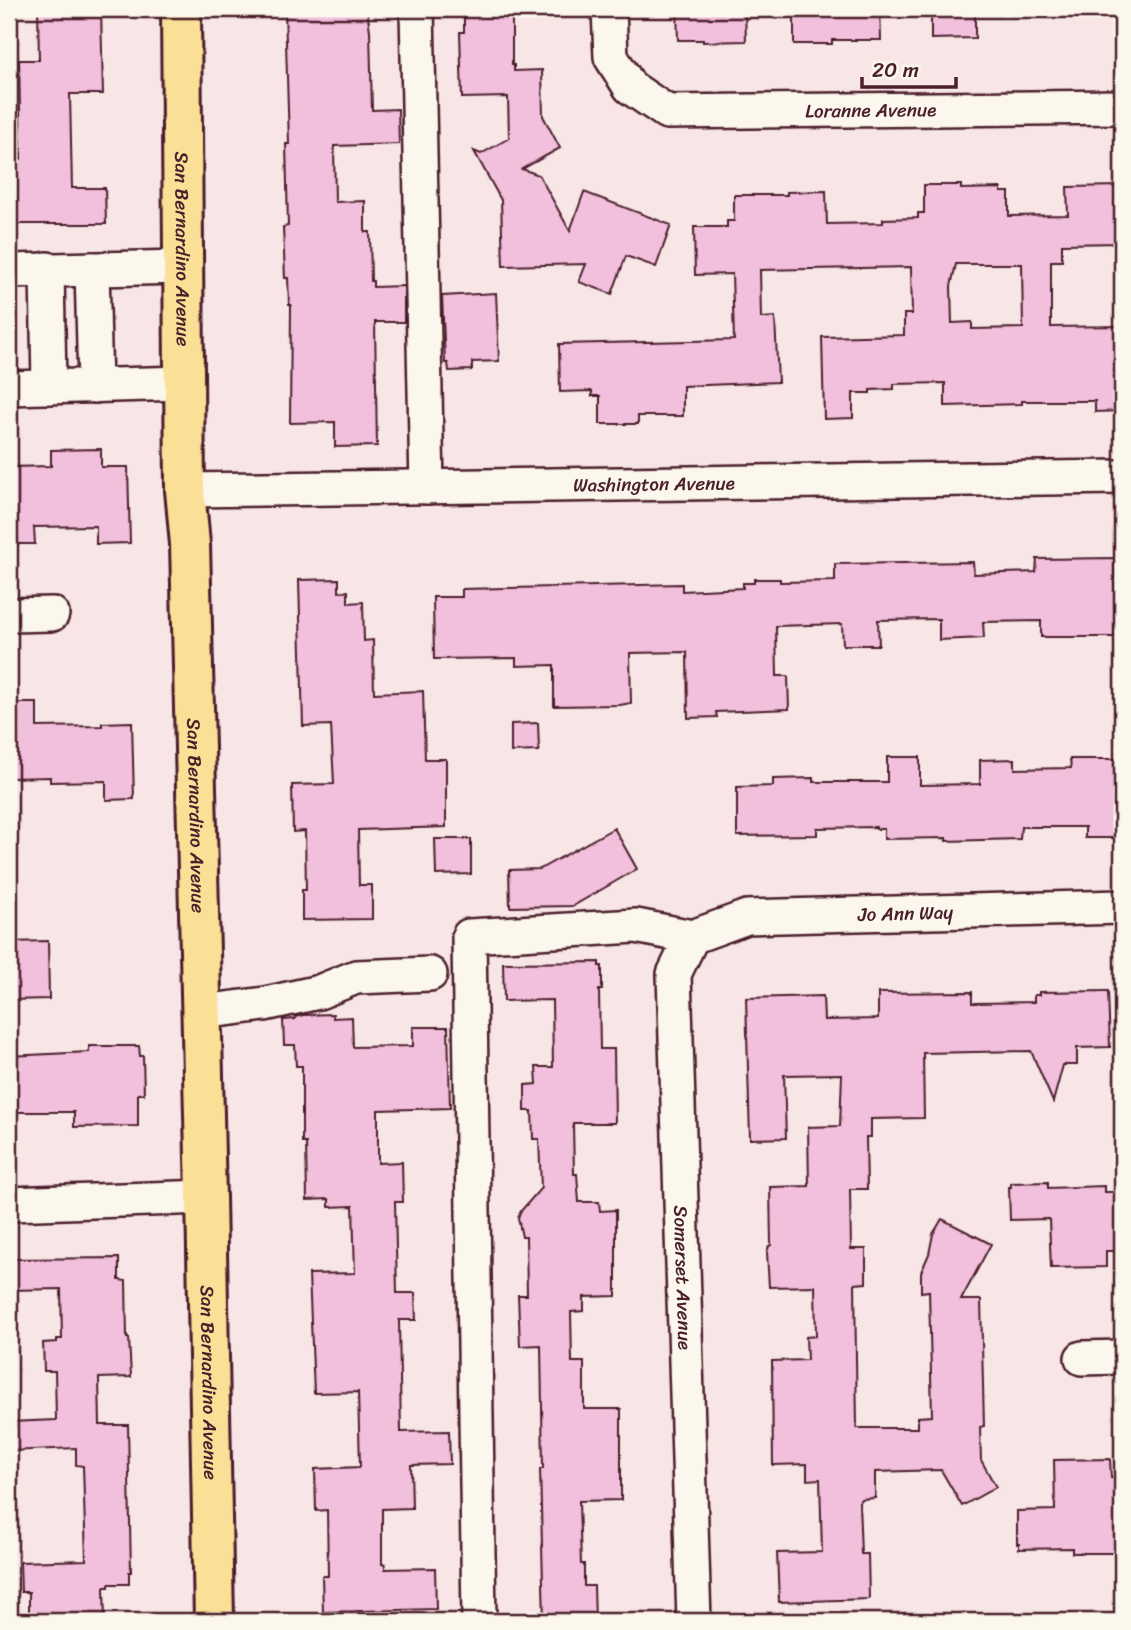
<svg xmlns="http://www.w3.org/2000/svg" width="1131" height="1630" font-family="Sriracha,sans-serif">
	<rect width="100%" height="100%" fill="#f8e6e7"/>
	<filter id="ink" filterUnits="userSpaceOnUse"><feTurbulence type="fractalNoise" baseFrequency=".0143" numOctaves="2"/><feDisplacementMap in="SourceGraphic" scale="14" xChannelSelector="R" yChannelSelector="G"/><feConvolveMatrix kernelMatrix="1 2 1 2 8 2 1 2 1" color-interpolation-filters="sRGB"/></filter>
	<g filter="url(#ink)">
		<!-- building -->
		<path fill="#f2bfdc" stroke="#4a1f2b" stroke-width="2" fill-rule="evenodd" d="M 38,9 L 101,9 L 103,94 L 70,94 L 72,188 L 105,188 L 106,224 L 9,224 L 9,159 L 21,159 L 19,60 L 39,60 Z
			M 285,9 L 367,9 L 370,31 L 372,110 L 398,109 L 399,144 L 334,146 L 335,202 L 365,201 L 365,232 L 370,232 L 371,281 L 373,281 L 373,287 L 404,286 L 404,322 L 375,322 L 377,446 L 335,447 L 335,422 L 290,423 L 291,305 L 289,305 L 288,278 L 285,278 L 283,227 L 288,226 L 286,144 L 289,144 Z
			M 464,9 L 512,9 L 512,65 L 514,65 L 514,71 L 542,70 L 543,116 L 560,148 L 522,169 L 539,175 L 570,231 L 584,192 L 671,225 L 656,267 L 626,256 L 612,294 L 579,282 L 586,264 L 503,266 L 501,200 L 474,151 L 481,154 L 509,138 L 508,97 L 462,98 L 460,32 L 464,32 Z
			M 677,9 L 745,9 L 746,41 L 703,42 L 703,40 L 678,40 Z
			M 794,9 L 880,9 L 881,40 L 832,40 L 832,44 L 794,44 Z
			M 931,9 L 975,9 L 975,38 L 931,39 Z
			M 924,185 L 961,185 L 961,189 L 1001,188 L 1001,192 L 1009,192 L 1009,216 L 1068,215 L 1067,187 L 1122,186 L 1122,243 L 1062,244 L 1062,261 L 1051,261 L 1051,327 L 1122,326 L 1122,411 L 1095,412 L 1095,401 L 1022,401 L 1022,404 L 945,406 L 945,383 L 894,384 L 894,389 L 870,390 L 870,393 L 853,393 L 853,418 L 824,419 L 822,337 L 904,335 L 904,314 L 912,314 L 911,267 L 760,270 L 761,318 L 775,317 L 778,382 L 683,386 L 683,416 L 638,416 L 638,424 L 600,424 L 600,396 L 592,396 L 592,391 L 560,392 L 559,344 L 734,340 L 732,274 L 695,275 L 694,227 L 727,227 L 727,221 L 734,221 L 734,195 L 787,195 L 787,192 L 826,191 L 827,224 L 883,223 L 883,219 L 918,218 L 918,213 L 924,213 ZM 956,264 L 1022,264 L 1023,328 L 972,329 L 972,322 L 952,323 L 951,286 Z
			M 496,293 L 499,361 L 472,362 L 472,370 L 449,371 L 448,363 L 445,363 L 442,296 Z
			M 101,449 L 101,467 L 128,467 L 130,543 L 96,544 L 96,526 L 34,527 L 35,544 L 9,544 L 9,467 L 51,466 L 51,450 Z
			M 1115,558 L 1115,637 L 1041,637 L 1041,621 L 983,622 L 984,638 L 939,640 L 939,619 L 878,620 L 879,645 L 843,645 L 842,624 L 776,626 L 777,676 L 788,676 L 789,709 L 716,712 L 717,717 L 688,718 L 687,652 L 630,653 L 631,703 L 620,705 L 554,706 L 554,665 L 516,666 L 516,658 L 434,659 L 433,597 L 462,597 L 462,589 L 682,584 L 682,591 L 743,588 L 743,583 L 754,583 L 754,579 L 780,579 L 780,582 L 835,581 L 835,564 L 973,562 L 974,574 L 1036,572 L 1037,559 Z
			M 339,579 L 339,592 L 348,591 L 348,603 L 363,602 L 364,641 L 373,640 L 374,693 L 423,691 L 425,759 L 446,759 L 446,827 L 358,830 L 359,885 L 372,885 L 372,919 L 302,920 L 302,890 L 306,890 L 305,831 L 293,832 L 292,785 L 334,784 L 331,725 L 303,726 L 299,580 Z
			M 9,703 L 37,703 L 37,727 L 102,726 L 102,723 L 132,722 L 134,799 L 106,800 L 106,781 L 50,782 L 50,777 L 9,778 Z
			M 538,723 L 539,751 L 511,752 L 511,724 Z
			M 887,757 L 920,757 L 920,785 L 980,784 L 980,760 L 1015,759 L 1015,769 L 1071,768 L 1070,759 L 1122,759 L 1122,838 L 1085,838 L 1085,827 L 1021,827 L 1020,839 L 946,841 L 946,838 L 884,839 L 884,829 L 876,829 L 876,827 L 817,828 L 817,835 L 737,836 L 737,787 L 773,786 L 773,779 L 813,778 L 813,782 L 887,782 Z
			M 614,828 L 637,869 L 573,906 L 510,907 L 509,870 L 540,869 Z
			M 435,839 L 471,839 L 471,874 L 436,875 Z
			M 48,941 L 49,999 L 9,1000 L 9,942 Z
			M 599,962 L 599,966 L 602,966 L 602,990 L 599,990 L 600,1049 L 614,1049 L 615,1123 L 573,1123 L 574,1174 L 577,1174 L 579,1202 L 599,1202 L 600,1211 L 616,1210 L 616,1296 L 584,1297 L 584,1311 L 571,1312 L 572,1362 L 584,1362 L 584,1409 L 621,1409 L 621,1500 L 579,1501 L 581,1564 L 584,1564 L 584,1586 L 594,1586 L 595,1621 L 544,1621 L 540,1469 L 543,1469 L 541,1345 L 520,1346 L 518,1295 L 527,1295 L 526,1237 L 522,1237 L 518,1218 L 520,1212 L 541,1188 L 539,1139 L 533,1139 L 532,1111 L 525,1111 L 525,1085 L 537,1084 L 536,1067 L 553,1067 L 552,1000 L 504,1001 L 503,963 Z
			M 1108,991 L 1110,1047 L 1077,1048 L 1077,1065 L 1063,1065 L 1053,1102 L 1031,1051 L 923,1053 L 924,1118 L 871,1119 L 871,1137 L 866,1137 L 867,1189 L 850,1189 L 851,1249 L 866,1249 L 866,1283 L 855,1284 L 857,1428 L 918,1428 L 918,1417 L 932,1416 L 929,1291 L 921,1292 L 921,1272 L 929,1254 L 933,1234 L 942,1219 L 991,1244 L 961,1300 L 981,1300 L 984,1426 L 980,1427 L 981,1460 L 996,1487 L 962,1506 L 941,1470 L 875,1472 L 875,1498 L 861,1499 L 859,1502 L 861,1554 L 868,1554 L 869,1599 L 779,1602 L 777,1553 L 822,1552 L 820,1479 L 807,1480 L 807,1464 L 773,1465 L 772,1361 L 807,1360 L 806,1337 L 816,1336 L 815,1286 L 769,1287 L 767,1252 L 769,1246 L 771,1245 L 770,1187 L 809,1186 L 808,1127 L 840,1126 L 842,1074 L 784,1075 L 786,1138 L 750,1139 L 746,998 L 823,996 L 824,1020 L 878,1019 L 878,993 L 972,992 L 972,1003 L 1034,1002 L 1034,995 L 1039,995 L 1039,992 Z
			M 333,1014 L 333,1018 L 352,1017 L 353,1047 L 413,1046 L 413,1027 L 448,1027 L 450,1108 L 378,1110 L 378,1163 L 402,1162 L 403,1202 L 395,1202 L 397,1293 L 415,1293 L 416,1320 L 399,1320 L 401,1432 L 449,1431 L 450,1464 L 411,1465 L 412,1508 L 382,1509 L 382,1564 L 385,1564 L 385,1569 L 435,1568 L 436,1609 L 323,1612 L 322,1576 L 328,1576 L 327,1510 L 316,1511 L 315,1469 L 360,1467 L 358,1392 L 314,1393 L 309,1274 L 355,1273 L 353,1206 L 329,1207 L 329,1199 L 307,1200 L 306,1143 L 302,1143 L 302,1066 L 296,1066 L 295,1045 L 284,1045 L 283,1020 L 295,1019 L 295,1017 L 303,1015 Z
			M 89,1046 L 139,1046 L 140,1056 L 143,1056 L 144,1094 L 138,1094 L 138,1126 L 74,1127 L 74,1112 L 9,1112 L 9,1056 L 89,1052 Z
			M 1048,1182 L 1048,1188 L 1104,1186 L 1104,1192 L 1122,1192 L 1122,1251 L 1106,1251 L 1106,1267 L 1051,1268 L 1049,1219 L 1010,1220 L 1009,1187 L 1011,1187 L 1011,1183 Z
			M 119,1258 L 119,1280 L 126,1281 L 127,1338 L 129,1338 L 131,1377 L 99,1378 L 100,1425 L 128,1425 L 131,1572 L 129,1572 L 129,1584 L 109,1584 L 109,1587 L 104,1587 L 105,1621 L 29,1621 L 29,1592 L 21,1592 L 20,1562 L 86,1560 L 83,1466 L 76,1465 L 76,1448 L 9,1451 L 9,1422 L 56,1420 L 55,1371 L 44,1371 L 43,1343 L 57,1342 L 57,1339 L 62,1339 L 61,1289 L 9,1290 L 9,1259 Z
			M 1110,1459 L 1111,1478 L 1122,1478 L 1122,1553 L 1072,1553 L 1072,1548 L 1019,1549 L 1019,1544 L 1017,1544 L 1017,1511 L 1055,1510 L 1054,1460 Z"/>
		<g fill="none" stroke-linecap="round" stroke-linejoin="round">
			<!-- minor casing -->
			<g stroke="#4a1f2b" stroke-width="38">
				<g id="minor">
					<path d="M 417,9 L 427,487"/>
					<path id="s1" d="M 609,9 L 611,57 L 630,87 L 667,112 L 1122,107"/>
					<path d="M 47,269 L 49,387"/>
					<path d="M 92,269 L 95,386"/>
					<path d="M 9,271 L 183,267"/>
					<path d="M 9,388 L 184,383"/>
					<path id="s2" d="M 185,490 L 1122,477"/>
					<path d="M 9,615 L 52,614"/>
					<path id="s3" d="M 692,937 L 674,974 L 694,1621"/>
					<path id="s4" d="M 692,937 L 747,917 L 1122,907"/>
					<path d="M 202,1012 L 265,1004 L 319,992 L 356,977 L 430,974"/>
					<path d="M 9,1204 L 206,1197"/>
					<path d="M 1082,1358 L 1122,1357"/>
					<path d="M 479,1621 L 469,936 L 636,926 L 692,937"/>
				</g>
			</g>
			<!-- major casing -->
			<g stroke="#4a1f2b" stroke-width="44">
				<g id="major">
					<path id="s5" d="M 181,9 L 185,490 L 190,544 L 206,1197 L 214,1621"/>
				</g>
			</g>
			<!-- minor -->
			<use href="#minor" stroke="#fbf7ec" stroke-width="33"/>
			<!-- major -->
			<use href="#major" stroke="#fadf96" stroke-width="38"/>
		</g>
	</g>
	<g text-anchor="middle" stroke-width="6" stroke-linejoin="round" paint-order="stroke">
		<!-- street labels -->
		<g font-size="19" fill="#4a1f2b" stroke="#fbf7ec">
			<text dy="7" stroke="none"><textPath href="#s1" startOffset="332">Loranne Avenue</textPath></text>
			<text dy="7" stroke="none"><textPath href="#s5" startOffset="240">San Bernardino Avenue</textPath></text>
			<text dy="7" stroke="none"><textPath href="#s2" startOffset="469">Washington Avenue</textPath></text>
			<text dy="7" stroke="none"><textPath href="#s5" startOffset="807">San Bernardino Avenue</textPath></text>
			<text dy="7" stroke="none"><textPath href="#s4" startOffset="217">Jo Ann Way</textPath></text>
			<text dy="7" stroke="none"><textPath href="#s3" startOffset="345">Somerset Avenue</textPath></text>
			<text dy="7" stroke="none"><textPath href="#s5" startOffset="1374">San Bernardino Avenue</textPath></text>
		</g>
	</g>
	<!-- margin -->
	<rect width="1131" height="1630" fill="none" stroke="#fbf7ec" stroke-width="35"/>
	<rect x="18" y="18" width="1096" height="1595" fill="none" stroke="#4a1f2b" stroke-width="2.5" filter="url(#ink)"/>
	<!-- scale -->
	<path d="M862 77v10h94v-10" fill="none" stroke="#4a1f2b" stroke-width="3.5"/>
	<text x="872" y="77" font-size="21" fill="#4a1f2b" stroke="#fbf7ec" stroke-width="5" paint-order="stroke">20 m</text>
</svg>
